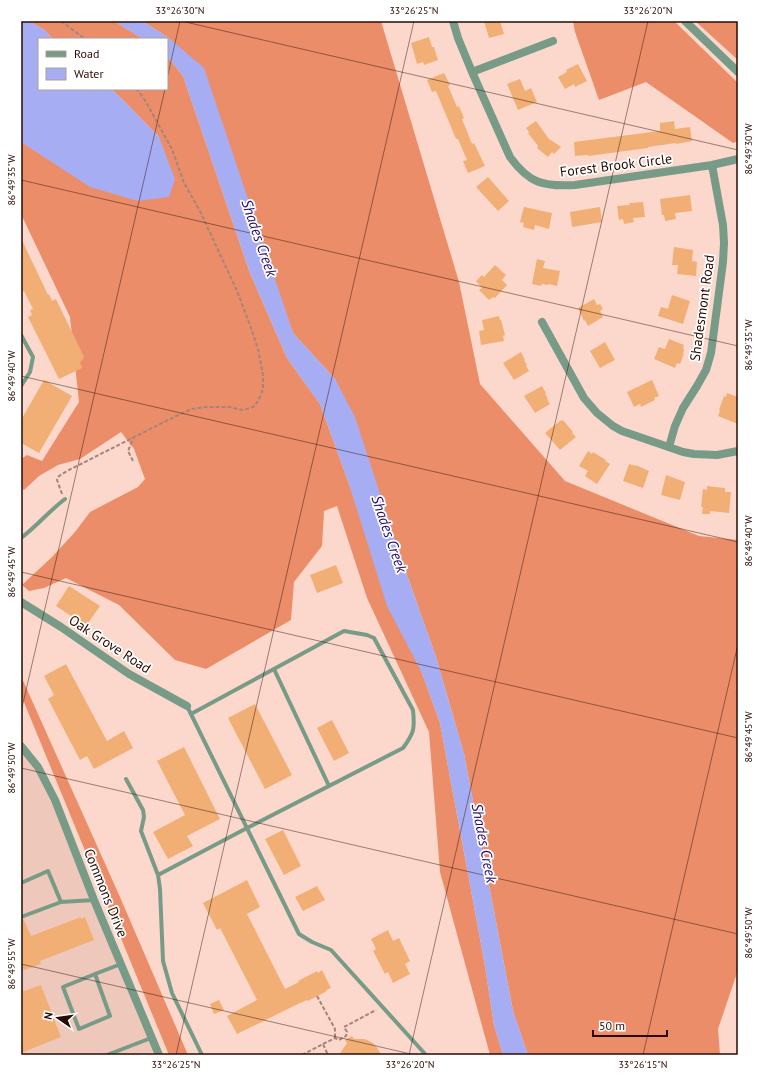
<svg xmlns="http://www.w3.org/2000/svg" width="759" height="1076" font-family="'PT Sans',sans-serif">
	<rect width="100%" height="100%" fill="#fbd8cb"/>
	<!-- built -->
	<path fill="#eec8bb" d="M 21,746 L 38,767 L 159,1055 L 21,1055 Z"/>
	<!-- forest -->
	<path fill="#ec8d6a" d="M 28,21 L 114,21 L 143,39 L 53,39 L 43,29 Z
		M 142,21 L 381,21 L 459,282 L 480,384 L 565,481 L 699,536 L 738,540 L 738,970 L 718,1029 L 720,1055 L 528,1055 L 513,1011 L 464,754 L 436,657 L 401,558 L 335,379 L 293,333 L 268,261 L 169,38 Z
		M 573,21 L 674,21 L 738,83 L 738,141 L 733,143 L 646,82 L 599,100 L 575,32 Z
		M 695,21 L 738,21 L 738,60 Z
		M 167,56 L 183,76 L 250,273 L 287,358 L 320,404 L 349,484 L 422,673 L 440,723 L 484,960 L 494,1025 L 503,1055 L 490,1055 L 440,872 L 429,732 L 367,598 L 337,506 L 324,511 L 322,546 L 294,582 L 291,620 L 206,669 L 175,660 L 119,605 L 66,578 L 44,588 L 29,591 L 22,585 L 52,557 L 75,532 L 90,512 L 138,487 L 145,479 L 134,449 L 121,432 L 80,459 L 58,465 L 39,476 L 24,490 L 21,488 L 21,459 L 27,455 L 42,461 L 79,402 L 70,317 L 21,214 L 21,139 L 24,144 L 159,137 L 121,98 L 111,89 L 167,89 Z
		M 21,676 L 120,897 L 188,1055 L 169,1055 L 21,695 Z"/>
	<!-- water -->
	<path fill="#a7adf3" d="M 21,21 L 28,21 L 43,29 L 53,39 L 39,39 L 39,89 L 111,89 L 121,98 L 159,137 L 175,179 L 169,197 L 138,201 L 90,187 L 24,144 L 21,139 Z
		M 114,21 L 142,21 L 169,38 L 204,68 L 293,333 L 335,379 L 355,417 L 401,558 L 436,657 L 464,754 L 513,1011 L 528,1055 L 503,1055 L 494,1025 L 484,960 L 440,723 L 422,673 L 387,606 L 349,484 L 320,404 L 287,358 L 250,273 L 183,76 L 167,56 L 167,39 L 143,39 Z"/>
	<!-- building -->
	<path fill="#f2af75" d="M 484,21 L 500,21 L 504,34 L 489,38 Z
		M 429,37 L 432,47 L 434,47 L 438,60 L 424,65 L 423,62 L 417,64 L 411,43 Z
		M 578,64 L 587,81 L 575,87 L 574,84 L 565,89 L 558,77 L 567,72 L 566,70 Z
		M 444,73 L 450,85 L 448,86 L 457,107 L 459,106 L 464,118 L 462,119 L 472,144 L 474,143 L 485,166 L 468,173 L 463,161 L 467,160 L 458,139 L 456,139 L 436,91 L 432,92 L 427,80 Z
		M 520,79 L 525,91 L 531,88 L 537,102 L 518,110 L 507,84 Z
		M 536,121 L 549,139 L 561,147 L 554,154 L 552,152 L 548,157 L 537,148 L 538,146 L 528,133 L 529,132 L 526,128 Z
		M 674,121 L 675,129 L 690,127 L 692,141 L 676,144 L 676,143 L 648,147 L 648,148 L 588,156 L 588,155 L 575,156 L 574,142 L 660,131 L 660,123 Z
		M 488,177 L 509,201 L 498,211 L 476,187 Z
		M 690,195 L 692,211 L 675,213 L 676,219 L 665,221 L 664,215 L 662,215 L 660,199 Z
		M 643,202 L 645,217 L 633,218 L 634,222 L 624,224 L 623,219 L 619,220 L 617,206 L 630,205 L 629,203 Z
		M 524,207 L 552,213 L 549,229 L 535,225 L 534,230 L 523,227 L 524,223 L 520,222 Z
		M 600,207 L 602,222 L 572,227 L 570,212 Z
		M 21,238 L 48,295 L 49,294 L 52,301 L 56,299 L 84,357 L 80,363 L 82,368 L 59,379 L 28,317 L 32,315 L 30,310 L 33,309 L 24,291 L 21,293 Z
		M 674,247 L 693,250 L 692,261 L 697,262 L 696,276 L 677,274 L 678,265 L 672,265 Z
		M 537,259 L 545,261 L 543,268 L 560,271 L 557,286 L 549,284 L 548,285 L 542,284 L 541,286 L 532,284 Z
		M 495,265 L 506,275 L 502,280 L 507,285 L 495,298 L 493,297 L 489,300 L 479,290 L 482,288 L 476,281 L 482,275 L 484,277 Z
		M 672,295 L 690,301 L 683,324 L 658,316 L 661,307 L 668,309 Z
		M 594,299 L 597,305 L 600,304 L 603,309 L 600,311 L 603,317 L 588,326 L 585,320 L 584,321 L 578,308 Z
		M 499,316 L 500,320 L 501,320 L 505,335 L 503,336 L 504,341 L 481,345 L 479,331 L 484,330 L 482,320 Z
		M 669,339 L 684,345 L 683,348 L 684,349 L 683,354 L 684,354 L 680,364 L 677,363 L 675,368 L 654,359 L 659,347 L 665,349 Z
		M 605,342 L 615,360 L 600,368 L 590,351 Z
		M 521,352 L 525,360 L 524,360 L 527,365 L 526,366 L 529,371 L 514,380 L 503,363 Z
		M 44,380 L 72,396 L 39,453 L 21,443 L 21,420 Z
		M 652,380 L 659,396 L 654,398 L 655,400 L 641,407 L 640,404 L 634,407 L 627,392 Z
		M 542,386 L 546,393 L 545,393 L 548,399 L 547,399 L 550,404 L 535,413 L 524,396 Z
		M 727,393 L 738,397 L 738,424 L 718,416 L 720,411 L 719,410 L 724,396 L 726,397 Z
		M 561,420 L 562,421 L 563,420 L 573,432 L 572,433 L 576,437 L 560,450 L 545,433 Z
		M 588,451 L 592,454 L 593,452 L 606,460 L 605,461 L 610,464 L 597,484 L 585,476 L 588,471 L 579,466 Z
		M 629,464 L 636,466 L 636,465 L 649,471 L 643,488 L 623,481 Z
		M 666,475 L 685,482 L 680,500 L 661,495 Z
		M 707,486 L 725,488 L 725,492 L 731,492 L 729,513 L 710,511 L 710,514 L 702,514 L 703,507 L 701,507 L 703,489 L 707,490 Z
		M 336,565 L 343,583 L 317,593 L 310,575 Z
		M 69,586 L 100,606 L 86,626 L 56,606 Z
		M 66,664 L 107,741 L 124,731 L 133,748 L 94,769 L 87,756 L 80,760 L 48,699 L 54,695 L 44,676 Z
		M 255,704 L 292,775 L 265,789 L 228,718 Z
		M 332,720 L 349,753 L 334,761 L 317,728 Z
		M 184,747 L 220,819 L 187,836 L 193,846 L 168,859 L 153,832 L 185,815 L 157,761 Z
		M 283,830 L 301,866 L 284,875 L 265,839 Z
		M 247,880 L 260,907 L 247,914 L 285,989 L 299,982 L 298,981 L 317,971 L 318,973 L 322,970 L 331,988 L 326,990 L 327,991 L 308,1001 L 307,1000 L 296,1005 L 237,1034 L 227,1016 L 257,1000 L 220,928 L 217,930 L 203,903 Z
		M 317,886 L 325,900 L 303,911 L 295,897 Z
		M 81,917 L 81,919 L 85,917 L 94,940 L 40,961 L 41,964 L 24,970 L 23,968 L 21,969 L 21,920 L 24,920 L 31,936 Z
		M 388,930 L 393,941 L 399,938 L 410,961 L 405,964 L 410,974 L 393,983 L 388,972 L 385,974 L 373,951 L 376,949 L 371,939 Z
		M 41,985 L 61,1037 L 21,1053 L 21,992 Z
		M 219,1000 L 224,1010 L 214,1014 L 210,1004 Z
		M 352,1036 L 354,1039 L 365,1039 L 373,1043 L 378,1049 L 381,1055 L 339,1055 L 347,1043 L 345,1040 Z"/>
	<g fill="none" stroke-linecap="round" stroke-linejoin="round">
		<!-- path -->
		<path stroke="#a68579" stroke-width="2" stroke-dasharray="4 2" stroke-linecap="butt" d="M 61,21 L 85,39
			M 133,461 L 128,451 L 134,437
			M 62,494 L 57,480 L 59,476 L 67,471 L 176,416 L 192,409 L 205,407 L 229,407 L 243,410 L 253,407 L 258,401 L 261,395 L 263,387 L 263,375 L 258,349 L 250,325 L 237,291 L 200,211 L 184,183 L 172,149 L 146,102 L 137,89
			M 317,996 L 335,1029 L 335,1038
			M 323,1044 L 335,1038 L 339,1040 L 346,1036 L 347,1032 L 344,1027 L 376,1010
			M 302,1055 L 323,1044 L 328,1055"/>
		<!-- lane -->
		<path stroke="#789b88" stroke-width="4" d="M 21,335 L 33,357 L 30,372 L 21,386
			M 21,538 C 37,526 49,511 65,499
			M 274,669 L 329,786
			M 187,706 L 299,934 L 312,942 L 331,950 L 426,1055
			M 191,714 L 344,631 L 367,635 L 374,638 L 413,710 C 415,729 414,733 403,748 L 247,828 L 158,875 L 160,889 L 163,961 L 172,993 L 202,1055
			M 126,779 L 143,810 L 144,817 L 141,831 L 158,875
			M 21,883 L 48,871 L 61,902
			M 21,917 L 61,902 L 94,900
			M 95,974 L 110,1016 L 79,1029 L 63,987 L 95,974 L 121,964
			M 107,1055 L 151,1038"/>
		<!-- street -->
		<path stroke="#789b88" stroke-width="8" d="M 453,21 L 458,38 L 472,72 L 510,157 C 529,183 543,187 575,185 L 712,165 L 738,159
			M 685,21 L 738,72
			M 472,72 L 553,41
			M 542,322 L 584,398 L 597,413 L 613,426 L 622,431 L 683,452 L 694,454 L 717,455 L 738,451
			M 669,447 L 675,426 L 683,408 L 697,386 L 706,370 L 711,353 L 723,262 L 724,243 L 723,225 L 712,165
			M 21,602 L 61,627 L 129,674 L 187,706
			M 21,746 L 38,767 L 55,800 L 94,900 L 159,1055"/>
	</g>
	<!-- ticks -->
	<path fill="none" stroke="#2a0b02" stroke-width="1" stroke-opacity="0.45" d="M 181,21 L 738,150M 167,79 L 180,21M 21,180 L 738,346M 21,376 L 738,542M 21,572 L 738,738M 21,712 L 165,89M 21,768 L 738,934M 21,964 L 415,1055M 176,1055 L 414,21M 409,1055 L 648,21M 643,1055 L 738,644"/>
	<g text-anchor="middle" stroke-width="3.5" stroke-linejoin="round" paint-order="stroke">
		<!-- street labels -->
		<g font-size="14" fill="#2a0b02" stroke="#fff">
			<text transform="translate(616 165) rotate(-7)" y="5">Forest Brook Circle</text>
			<text transform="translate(702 308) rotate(-82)" y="5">Shadesmont Road</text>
			<text transform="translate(110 644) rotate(33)" y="5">Oak Grove Road</text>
			<text transform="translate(106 893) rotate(68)" y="5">Commons Drive</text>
		</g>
		<!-- water labels -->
		<g font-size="15" font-style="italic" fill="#230a72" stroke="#fff">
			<text transform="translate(259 238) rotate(71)" y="5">Shades Creek</text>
			<text transform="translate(389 534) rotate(71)" y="5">Shades Creek</text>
			<text transform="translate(484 843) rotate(79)" y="5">Shades Creek</text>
		</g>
	</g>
	<!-- border -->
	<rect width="759" height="1076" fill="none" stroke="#ffffff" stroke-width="44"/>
	<!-- legend -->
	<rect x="38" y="38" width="130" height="52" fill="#ffffff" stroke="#aa9d9a"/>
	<rect x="46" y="51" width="20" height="6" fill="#789b88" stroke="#aa9d9a"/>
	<text x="74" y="58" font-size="12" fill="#2a0b02">Road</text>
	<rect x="46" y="68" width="20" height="12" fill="#a7adf3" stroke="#aa9d9a"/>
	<text x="74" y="78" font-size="12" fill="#2a0b02">Water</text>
	<!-- north arrow -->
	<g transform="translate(58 1018) rotate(283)" stroke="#ffffff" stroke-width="3" paint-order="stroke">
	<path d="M0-3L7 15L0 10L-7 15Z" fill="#2a0b02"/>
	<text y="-6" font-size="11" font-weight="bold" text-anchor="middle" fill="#2a0b02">N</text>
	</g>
	<!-- scale -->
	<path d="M593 1030v6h74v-6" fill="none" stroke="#2a0b02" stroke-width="2"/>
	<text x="599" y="1030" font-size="12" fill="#2a0b02" stroke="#ffffff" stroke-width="3" paint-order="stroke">50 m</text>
	<rect x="22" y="22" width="715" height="1032" fill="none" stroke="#2a0b02" stroke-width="1.5"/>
	<g font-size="10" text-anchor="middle" fill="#2a0b02">
		<text x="180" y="14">33°26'30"N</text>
		<text x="414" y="14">33°26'25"N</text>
		<text x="648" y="14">33°26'20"N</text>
		<text transform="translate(748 149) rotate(-90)" y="4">86°49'30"W</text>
		<text transform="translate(11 180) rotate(-90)" y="4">86°49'35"W</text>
		<text transform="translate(748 345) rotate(-90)" y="4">86°49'35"W</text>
		<text transform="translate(11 376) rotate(-90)" y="4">86°49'40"W</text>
		<text transform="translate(748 541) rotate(-90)" y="4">86°49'40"W</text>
		<text transform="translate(11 572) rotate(-90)" y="4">86°49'45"W</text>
		<text transform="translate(748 737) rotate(-90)" y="4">86°49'45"W</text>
		<text transform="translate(11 768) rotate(-90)" y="4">86°49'50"W</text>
		<text transform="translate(748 933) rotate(-90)" y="4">86°49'50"W</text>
		<text transform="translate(11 964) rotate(-90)" y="4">86°49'55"W</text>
		<text x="176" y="1068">33°26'25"N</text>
		<text x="410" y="1068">33°26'20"N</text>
		<text x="643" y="1068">33°26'15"N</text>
	</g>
</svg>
